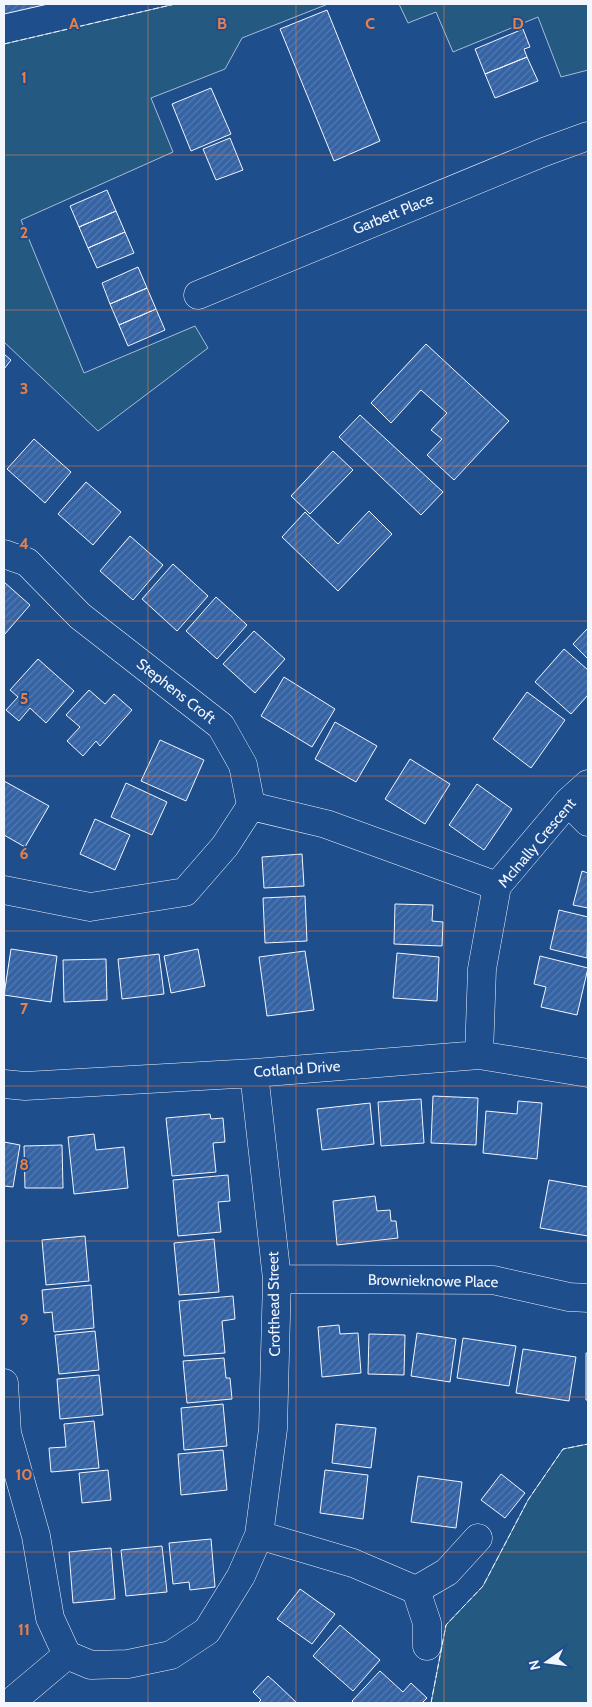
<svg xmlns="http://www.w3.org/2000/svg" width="592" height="1707" font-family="Cabin,sans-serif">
	<defs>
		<pattern id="building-hatch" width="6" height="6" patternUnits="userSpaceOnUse" patternTransform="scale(1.25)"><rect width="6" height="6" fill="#3563a3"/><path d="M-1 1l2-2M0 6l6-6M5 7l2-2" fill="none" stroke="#537ab1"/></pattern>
	</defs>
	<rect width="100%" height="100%" fill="#1f4e8c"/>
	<!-- park -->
	<path fill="#245a82" stroke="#a8bbd7" d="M 175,4 L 328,4 L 242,38 L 225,69 L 151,98 L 173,152 L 21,220 L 84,373 L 195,326 L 208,348 L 98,431 L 4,342 L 4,44 Z
		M 399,4 L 588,4 L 588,70 L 561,77 L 538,17 L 453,52 L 436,12 L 408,23 Z
		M 588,1444 L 588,1703 L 431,1703 L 446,1625 L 483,1586 L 528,1500 L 563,1449 Z"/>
	<!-- building -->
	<path fill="url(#building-hatch)" stroke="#f2f6ff" d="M 4,4 L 48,4 L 4,14 Z
		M 327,10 L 380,141 L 334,161 L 280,29 Z
		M 523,29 L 530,47 L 524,49 L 527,57 L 485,74 L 475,49 Z
		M 527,57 L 538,81 L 495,98 L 485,74 Z
		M 211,88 L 231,134 L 191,151 L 172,104 Z
		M 230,138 L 243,170 L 216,180 L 203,149 Z
		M 107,190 L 116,211 L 79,227 L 70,206 Z
		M 116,211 L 125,232 L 88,248 L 79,227 Z
		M 125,232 L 134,253 L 97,268 L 88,248 Z
		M 138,267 L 147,288 L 110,304 L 102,283 Z
		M 147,288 L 156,309 L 119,325 L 110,304 Z
		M 156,309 L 165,330 L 128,346 L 119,325 Z
		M 426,344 L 509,421 L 454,480 L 427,455 L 442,439 L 431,430 L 447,413 L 421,390 L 391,423 L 371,403 Z
		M 4,354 L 11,360 L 4,369 Z
		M 360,415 L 443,492 L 421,515 L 339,437 Z
		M 34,439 L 71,472 L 45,503 L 7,469 Z
		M 333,451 L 353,470 L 310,514 L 291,496 Z
		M 86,482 L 121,512 L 93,545 L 58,514 Z
		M 369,511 L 392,534 L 338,591 L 282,537 L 305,512 L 338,544 Z
		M 130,536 L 163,565 L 133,600 L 100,571 Z
		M 173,564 L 208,596 L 177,631 L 142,599 Z
		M 4,582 L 30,605 L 4,635 Z
		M 216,597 L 247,625 L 217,659 L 186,631 Z
		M 588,628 L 588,659 L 573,644 Z
		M 254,631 L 285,659 L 255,693 L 223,664 Z
		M 564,649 L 588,670 L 588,695 L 571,714 L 535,682 Z
		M 38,659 L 74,691 L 46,723 L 30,708 L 19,721 L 6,710 L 18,697 L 10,690 Z
		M 284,677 L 335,709 L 312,747 L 261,716 Z
		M 89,690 L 105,704 L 114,694 L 132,710 L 100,746 L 96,741 L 83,756 L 67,741 L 80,727 L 66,715 Z
		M 527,692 L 565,720 L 531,768 L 493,739 Z
		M 335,722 L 377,746 L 356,782 L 315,759 Z
		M 160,740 L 204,760 L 186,801 L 141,781 Z
		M 410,759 L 450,784 L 425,824 L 385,799 Z
		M 4,781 L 49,806 L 25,847 L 4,835 Z
		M 126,783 L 167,802 L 152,835 L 111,817 Z
		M 477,784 L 512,809 L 484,850 L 449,825 Z
		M 95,819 L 130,835 L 115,870 L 80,854 Z
		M 302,854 L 304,886 L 264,888 L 262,857 Z
		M 582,871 L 588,873 L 588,908 L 573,905 Z
		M 305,896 L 307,941 L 265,943 L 263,898 Z
		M 395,904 L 433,905 L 432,921 L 443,922 L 442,946 L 394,944 Z
		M 559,910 L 588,917 L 587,958 L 550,949 Z
		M 11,949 L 57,956 L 51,1002 L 4,995 Z
		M 198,949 L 205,986 L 171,993 L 164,956 Z
		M 305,951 L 314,1010 L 267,1016 L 259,957 Z
		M 397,953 L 439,957 L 437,1001 L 393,998 Z
		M 159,954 L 164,994 L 122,999 L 118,959 Z
		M 540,956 L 588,968 L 577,1015 L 541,1007 L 546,987 L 534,984 Z
		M 106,959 L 107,1000 L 64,1002 L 63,960 Z
		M 433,1096 L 478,1098 L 476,1145 L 431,1143 Z
		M 421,1099 L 424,1143 L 381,1146 L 378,1102 Z
		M 518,1101 L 542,1103 L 537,1159 L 483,1153 L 486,1111 L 517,1114 Z
		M 370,1103 L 374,1144 L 322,1150 L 317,1109 Z
		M 210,1114 L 211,1119 L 223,1118 L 225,1142 L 213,1143 L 216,1172 L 172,1176 L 166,1118 Z
		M 94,1134 L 96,1150 L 124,1147 L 128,1188 L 74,1194 L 68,1137 Z
		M 4,1142 L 20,1145 L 13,1187 L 4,1186 Z
		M 62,1145 L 63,1188 L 25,1188 L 24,1146 Z
		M 228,1175 L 230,1201 L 218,1202 L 221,1232 L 178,1236 L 173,1180 Z
		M 549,1180 L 588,1187 L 588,1236 L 540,1228 Z
		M 375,1196 L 377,1211 L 390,1210 L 391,1221 L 396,1221 L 398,1238 L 337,1245 L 333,1201 Z
		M 85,1236 L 89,1281 L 46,1285 L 42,1240 Z
		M 214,1239 L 219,1292 L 179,1295 L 174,1243 Z
		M 91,1285 L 94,1328 L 54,1332 L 52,1312 L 44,1313 L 42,1290 Z
		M 233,1296 L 235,1319 L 222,1321 L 225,1353 L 184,1356 L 179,1301 Z
		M 339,1325 L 340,1334 L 358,1333 L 361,1373 L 322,1377 L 318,1327 Z
		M 95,1331 L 99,1370 L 59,1374 L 55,1335 Z
		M 417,1333 L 456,1339 L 450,1382 L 411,1376 Z
		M 369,1334 L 405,1335 L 404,1375 L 368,1374 Z
		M 463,1338 L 516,1346 L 509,1386 L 457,1378 Z
		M 523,1349 L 576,1357 L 569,1401 L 516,1393 Z
		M 586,1353 L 588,1353 L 588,1400 L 586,1400 Z
		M 224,1358 L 226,1378 L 230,1378 L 232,1399 L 187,1403 L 183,1361 Z
		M 99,1375 L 103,1415 L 60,1419 L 57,1379 Z
		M 223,1404 L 227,1446 L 184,1450 L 181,1408 Z
		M 94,1421 L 99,1468 L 51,1472 L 49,1448 L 66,1447 L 64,1424 Z
		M 336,1424 L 376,1428 L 371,1468 L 332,1463 Z
		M 223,1450 L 227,1490 L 181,1495 L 178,1454 Z
		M 108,1470 L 111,1500 L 82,1503 L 79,1473 Z
		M 325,1470 L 368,1475 L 363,1519 L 320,1513 Z
		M 501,1474 L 525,1493 L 505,1518 L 481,1500 Z
		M 418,1476 L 462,1482 L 456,1528 L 411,1522 Z
		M 211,1539 L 215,1587 L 190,1590 L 189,1582 L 173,1584 L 169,1543 Z
		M 162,1546 L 167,1592 L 126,1596 L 121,1550 Z
		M 111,1548 L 115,1599 L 73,1603 L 69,1552 Z
		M 300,1589 L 335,1614 L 312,1644 L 277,1619 Z
		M 340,1625 L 380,1660 L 353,1691 L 313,1656 Z
		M 380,1671 L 403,1692 L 411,1683 L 427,1698 L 422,1703 L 354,1703 L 352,1701 Z
		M 268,1676 L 276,1683 L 297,1703 L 258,1703 L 261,1700 L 253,1692 Z"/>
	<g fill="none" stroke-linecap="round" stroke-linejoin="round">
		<!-- minor casing -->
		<g stroke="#f2f6ff" stroke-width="29">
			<path id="minor" d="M 198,295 L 544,152 L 588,136
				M 4,554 L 27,562 L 80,616 L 221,726 L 243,765 L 251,806 L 326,824 L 497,886
				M 568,802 L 588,822
				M 4,890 L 90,907 L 185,892 L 225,846 L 251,806
				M 479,1055 L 482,969 L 497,886 L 568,802 L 588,784
				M 4,1084 L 25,1086 L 254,1073 L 479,1055 L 588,1073
				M 277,1279 L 493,1280 L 569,1297 L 588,1298
				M 4,1383 L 7,1433 L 36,1536 L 50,1618 L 67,1655 L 91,1665 L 128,1664 L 171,1655 L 207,1631 L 241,1576 L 259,1535 L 273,1429 L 277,1279 L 254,1073
				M 259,1535 L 353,1563 L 416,1590 L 447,1572 L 478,1538
				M 416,1590 L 427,1623 L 427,1646
				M 16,1698 L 67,1655"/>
		</g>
		<!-- minor -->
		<use href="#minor" stroke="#1f4e8c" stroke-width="28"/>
		<!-- fence -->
		<path stroke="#f2f6ff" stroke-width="1" stroke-dasharray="6 2.5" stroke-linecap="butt" d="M 4,44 L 175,4
			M 431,1703 L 446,1625 L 483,1586 L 528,1500 L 563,1449 L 588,1444"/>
	</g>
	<!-- grid -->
	<path fill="none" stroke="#ea8049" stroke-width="1" stroke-opacity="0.55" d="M 148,4 L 148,1703M 296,4 L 296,1703M 444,4 L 444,1703M 4,155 L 588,155M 4,310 L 588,310M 4,466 L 588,466M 4,621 L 588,621M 4,776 L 588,776M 4,931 L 588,931M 4,1086 L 588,1086M 4,1241 L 588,1241M 4,1397 L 588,1397M 4,1552 L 588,1552"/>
	<g text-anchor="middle" stroke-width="4" stroke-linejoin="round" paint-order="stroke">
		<!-- street labels -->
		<g font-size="15" fill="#f2f6ff" stroke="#1f4e8c">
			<text transform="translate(393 214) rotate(-22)" y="5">Garbett Place</text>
			<text transform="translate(176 691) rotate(38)" y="5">Stephens Croft</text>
			<text transform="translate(537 843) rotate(-50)" y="5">McInally Crescent</text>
			<text transform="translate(297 1069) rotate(-4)" y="5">Cotland Drive</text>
			<text transform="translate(433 1281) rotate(1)" y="5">Brownieknowe Place</text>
			<text transform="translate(274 1304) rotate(-91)" y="5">Crofthead Street</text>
		</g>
	</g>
	<g font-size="16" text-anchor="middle" font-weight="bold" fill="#ea8049" stroke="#1f4e8c" stroke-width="4" stroke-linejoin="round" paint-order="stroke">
		<text x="74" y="29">A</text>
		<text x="222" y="29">B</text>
		<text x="370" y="29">C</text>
		<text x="518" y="29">D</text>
		<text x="24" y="83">1</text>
		<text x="24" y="238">2</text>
		<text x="24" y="394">3</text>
		<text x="24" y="549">4</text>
		<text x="24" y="704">5</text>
		<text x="24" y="859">6</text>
		<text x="24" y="1014">7</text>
		<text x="24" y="1170">8</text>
		<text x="24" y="1325">9</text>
		<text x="24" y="1480">10</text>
		<text x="24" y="1635">11</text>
	</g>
	<!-- border -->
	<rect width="592" height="1707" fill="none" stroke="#f2f6ff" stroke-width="10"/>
	<!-- north arrow -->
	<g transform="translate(547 1662) rotate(256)" stroke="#1f4e8c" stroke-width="4" paint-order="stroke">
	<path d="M0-4L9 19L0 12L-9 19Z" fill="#f2f6ff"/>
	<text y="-8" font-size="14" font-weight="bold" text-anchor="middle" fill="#f2f6ff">N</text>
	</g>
</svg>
